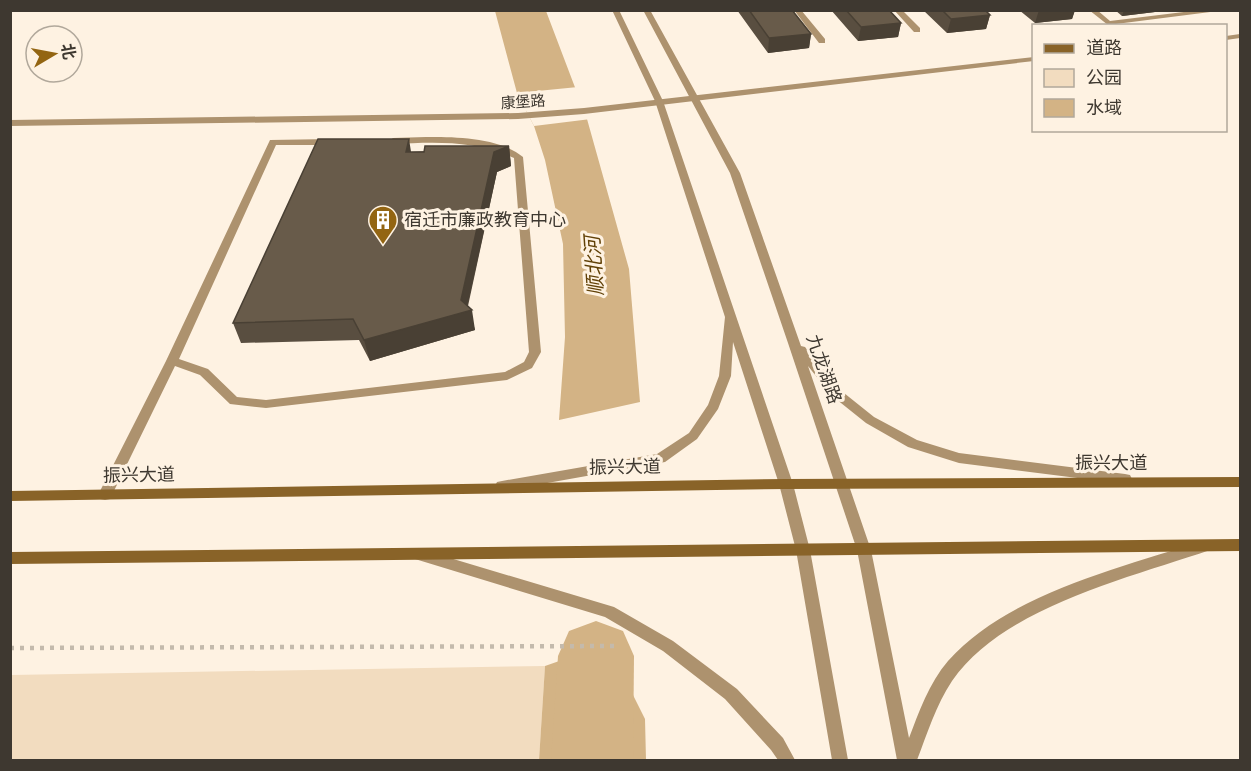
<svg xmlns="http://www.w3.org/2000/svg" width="1251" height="771" font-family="'Times New Roman','Noto Sans SC',serif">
	<rect width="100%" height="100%" fill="#fef2e2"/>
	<!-- green -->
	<path fill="#f2dcbf" d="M 545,666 L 539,760 L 11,760 L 11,675 Z"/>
	<!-- water -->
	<path fill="#d3b385" d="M 495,11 L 546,11 L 587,119 L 629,269 L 640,402 L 559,420 L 565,337 L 563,244 L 545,160 L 534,126 L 517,93 Z
		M 565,659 L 622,673 L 645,719 L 646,760 L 539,760 L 545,666 Z"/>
	<!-- pier -->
	<path fill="#fef2e2" d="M 578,87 L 591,119 L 534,126 L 517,93 Z"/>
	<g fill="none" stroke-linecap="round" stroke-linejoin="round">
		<!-- river -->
		<path fill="#d3b385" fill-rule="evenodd" d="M 596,621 L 623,631 L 634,656 L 633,760 L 551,760 L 558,656 L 569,631 Z"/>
		<!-- path -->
		<path stroke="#c4baac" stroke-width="4.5" stroke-dasharray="4 6" stroke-linecap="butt" d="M 10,648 L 619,646"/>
		<!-- service -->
		<path fill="#ad926e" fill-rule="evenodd" d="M 794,10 L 801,10 L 825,39 L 825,43 L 819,43 Z
			M 894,10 L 902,10 L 920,28 L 920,32 L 914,32 Z
			M 1089,10 L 1097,10 L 1110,21 L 1200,10 L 1226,10 L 1108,25 Z
			M 426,137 C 456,137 498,137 523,157 L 541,352 L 532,368 L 507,380 L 266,408 L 230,404 L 200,375 L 175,366 L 110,499 L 105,500 L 100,499 L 98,495 L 166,361 L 270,140 L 331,139 L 335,142 L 331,145 L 276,145 L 179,359 L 208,369 L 237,397 L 266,400 L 505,372 L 524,362 L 529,352 L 514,158 C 475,140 435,142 393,144 L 389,141 L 393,138 Z"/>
		<!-- minor -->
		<path fill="#ad926e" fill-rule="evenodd" d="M 1240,34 L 1240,38 L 1226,40 L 1226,36 Z
			M 1034,57 L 1034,61 L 584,114 L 518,119 L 10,126 L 10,120 L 518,113 L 584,108 Z"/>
		<!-- tertiary -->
		<path fill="#ad926e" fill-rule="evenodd" d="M 612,10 L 619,10 L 663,101 L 793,484 L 810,550 L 848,760 L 832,760 L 796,550 L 779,484 L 733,342 L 731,376 L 718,409 L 697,439 L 665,462 L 502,491 L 497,490 L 495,486 L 497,482 L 502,481 L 657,454 L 689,433 L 708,405 L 719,376 L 725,317 L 655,101 Z
			M 643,10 L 650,10 L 740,173 L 801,346 L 805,347 L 839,389 L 874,417 L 917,440 L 959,453 L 1125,474 L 1130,475 L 1132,479 L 1130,483 L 1125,484 L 959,463 L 908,447 L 866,423 L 831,395 L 808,366 L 871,550 L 909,738 C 919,712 929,683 948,661 C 1009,593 1121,568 1205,540 L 1210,542 L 1212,546 L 1210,550 C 1129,578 1003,607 952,681 C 936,705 927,734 917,760 L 897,760 L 857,550 L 788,343 L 730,173 Z
			M 420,549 L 614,607 L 673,641 L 737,689 L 783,738 L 795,760 L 778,760 L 771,750 L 725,699 L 663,651 L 605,617 L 415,559 L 413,555 L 415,551 Z"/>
		<!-- secondary -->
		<path fill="#896328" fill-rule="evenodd" d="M 1240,477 L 1240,487 L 786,489 L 10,501 L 10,491 L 786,479 Z
			M 1240,539 L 1240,551 L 10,564 L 10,552 Z"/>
	</g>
	<!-- wall -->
	<path fill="#594e40" d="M 737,10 L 792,10 L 811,34 L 809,48 L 768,53 Z
		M 831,10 L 889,10 L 901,23 L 898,37 L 858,41 Z
		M 923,10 L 985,10 L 990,15 L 986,29 L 947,33 Z
		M 1019,10 L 1075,10 L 1072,19 L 1035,23 Z
		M 1115,10 L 1155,10 L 1155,12 L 1122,16 Z
		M 509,146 L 511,166 L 497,172 L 468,306 L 475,330 L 370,361 L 359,340 L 241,343 L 233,323 L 411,152 Z"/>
	<!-- shaded-wall -->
	<path fill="#494034" d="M 1039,10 L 1075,10 L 1072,19 L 1035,23 Z
		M 1124,10 L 1155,10 L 1155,12 L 1122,16 Z
		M 990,15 L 986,29 L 947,33 L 951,19 Z
		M 901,23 L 898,37 L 858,41 L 861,27 Z
		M 811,34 L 809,48 L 768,53 L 769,38 Z
		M 409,139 L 412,158 L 406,152 Z
		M 509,146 L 511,166 L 497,172 L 466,312 L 472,310 L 475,330 L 370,361 L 364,340 L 461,300 L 494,152 Z"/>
	<!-- building -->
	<path fill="#685b4a" stroke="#494034" stroke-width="1.5" d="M 749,10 L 792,10 L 811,34 L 769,38 Z
		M 846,10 L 889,10 L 901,23 L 861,27 Z
		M 942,10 L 985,10 L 990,15 L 951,19 Z
		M 318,139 L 409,139 L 406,152 L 424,152 L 425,146 L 509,146 L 494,152 L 461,300 L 472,310 L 364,340 L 353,319 L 233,323 Z"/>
	<!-- icons -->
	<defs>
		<g id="building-pin" transform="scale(1.5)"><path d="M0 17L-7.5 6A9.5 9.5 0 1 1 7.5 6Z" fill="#936512" stroke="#fef2e2"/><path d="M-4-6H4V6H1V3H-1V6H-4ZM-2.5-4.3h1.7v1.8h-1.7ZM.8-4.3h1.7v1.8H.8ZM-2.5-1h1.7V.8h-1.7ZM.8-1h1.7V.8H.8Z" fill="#fff"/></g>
	</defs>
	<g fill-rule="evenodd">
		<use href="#building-pin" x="383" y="220"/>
	</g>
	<g text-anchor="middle" stroke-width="6" stroke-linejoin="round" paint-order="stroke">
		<!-- far-street labels -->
		<g font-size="15" fill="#3e3830" stroke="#fef2e2">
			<text transform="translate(523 102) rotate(-4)" y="5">康堡路</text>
		</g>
		<!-- poi labels -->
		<g font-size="18" fill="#3e3830" stroke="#fef2e2" text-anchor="start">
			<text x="404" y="226">宿迁市廉政教育中心</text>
		</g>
		<!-- street labels -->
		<g font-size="18" fill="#3e3830" stroke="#fef2e2">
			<text transform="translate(824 369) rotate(71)" y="6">九龙湖路</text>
			<text x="1111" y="469">振兴大道</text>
			<text transform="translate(625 467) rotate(-1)" y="6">振兴大道</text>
			<text transform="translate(139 475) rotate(-1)" y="6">振兴大道</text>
		</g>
		<!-- water labels -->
		<g font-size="20" font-style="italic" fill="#614107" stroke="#fef2e2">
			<text transform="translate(594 266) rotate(-94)" y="7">顺北河</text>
		</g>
	</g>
	<!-- border -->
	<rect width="1251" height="771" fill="none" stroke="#3e3830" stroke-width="24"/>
	<!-- legend -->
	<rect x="1032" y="24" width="195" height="108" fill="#fef2e2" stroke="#b1a89b" stroke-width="1.5"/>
	<rect x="1044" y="44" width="30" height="9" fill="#896328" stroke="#b1a89b" stroke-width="1.5"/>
	<text x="1086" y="54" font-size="18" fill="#3e3830">道路</text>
	<rect x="1044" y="69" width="30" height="18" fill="#f2dcbf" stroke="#b1a89b" stroke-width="1.5"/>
	<text x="1086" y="84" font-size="18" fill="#3e3830">公园</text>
	<rect x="1044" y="99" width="30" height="18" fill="#d3b385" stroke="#b1a89b" stroke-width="1.5"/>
	<text x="1086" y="114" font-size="18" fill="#3e3830">水域</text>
	<!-- north arrow -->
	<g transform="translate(54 54) rotate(80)"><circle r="28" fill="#fef2e2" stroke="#b1a89b" stroke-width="1.5"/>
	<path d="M0-4.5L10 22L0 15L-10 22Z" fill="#936512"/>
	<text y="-9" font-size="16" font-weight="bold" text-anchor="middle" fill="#3e3830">北</text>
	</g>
</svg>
